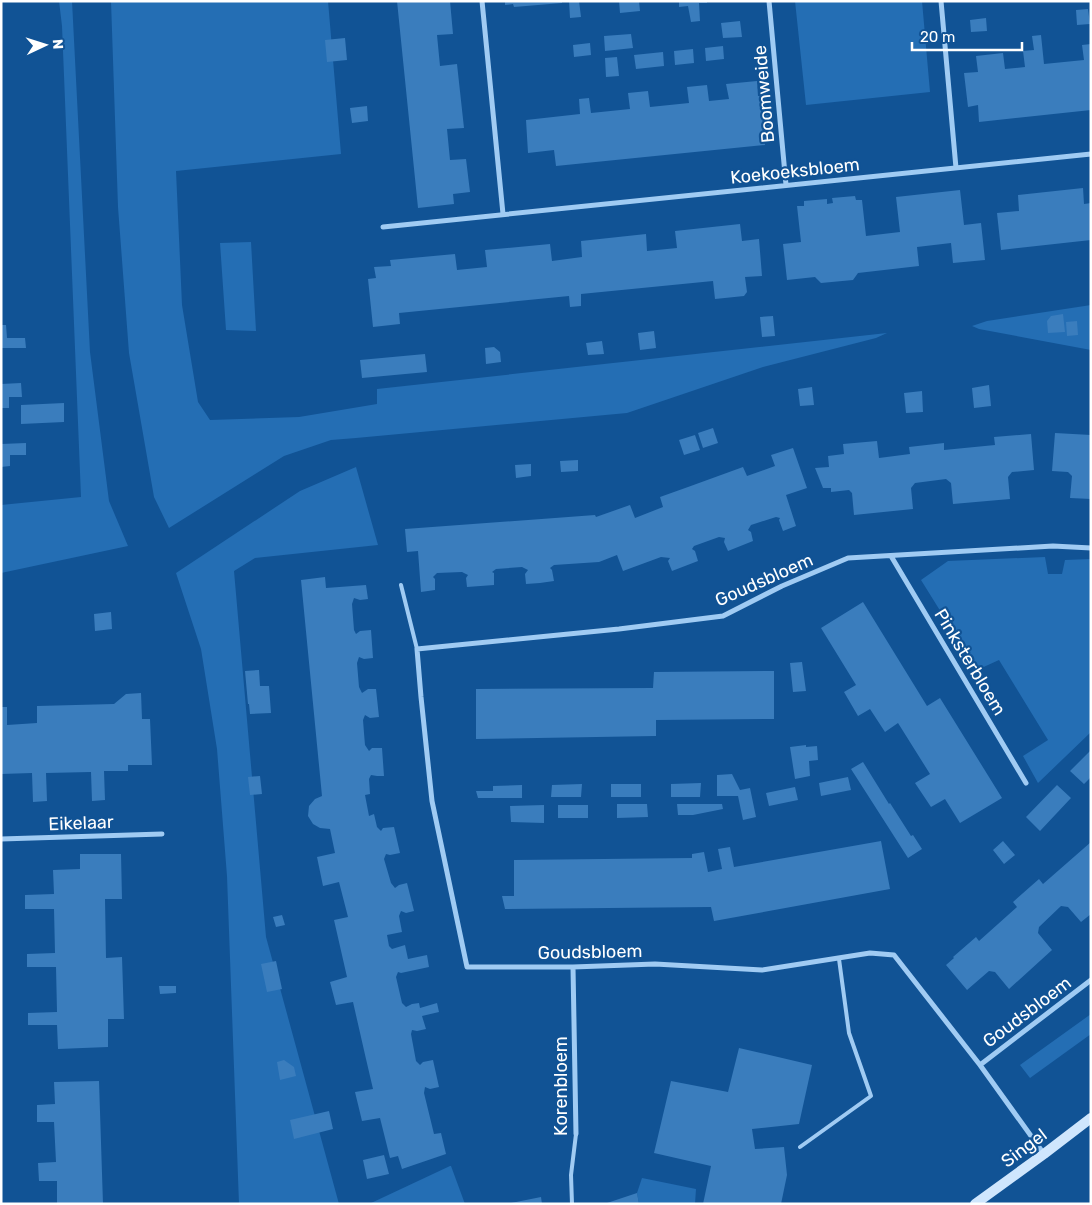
<svg xmlns="http://www.w3.org/2000/svg" width="1092" height="1205" font-family="Rubik,sans-serif">
	<rect width="100%" height="100%" fill="#115395"/>
	<!-- green -->
	<path fill="#246eb4" d="M 59,1 L 72,1 L 90,352 L 109,501 L 128,546 L 1,573 L 1,505 L 81,497 L 62,26 Z
		M 111,1 L 328,1 L 341,154 L 176,171 L 182,305 L 198,402 L 210,420 L 299,417 L 377,404 L 377,389 L 887,333 L 876,338 L 763,367 L 627,413 L 356,438 L 331,440 L 284,456 L 169,528 L 154,497 L 129,353 L 118,207 Z
		M 795,1 L 922,1 L 930,92 L 806,105 Z
		M 251,242 L 256,331 L 226,330 L 220,243 Z
		M 1091,305 L 1091,350 L 979,329 L 972,326 L 987,321 Z
		M 356,467 L 378,545 L 255,558 L 234,571 L 266,937 L 339,1204 L 239,1204 L 227,876 L 217,749 L 201,649 L 176,573 L 300,491 Z
		M 1045,557 L 1048,574 L 1062,574 L 1065,560 L 1091,559 L 1091,732 L 1038,783 L 1023,756 L 1048,740 L 999,660 L 977,670 L 921,580 L 948,561 Z
		M 1091,1014 L 1091,1034 L 1030,1078 L 1020,1065 Z
		M 451,1166 L 465,1204 L 369,1204 L 450,1166 Z
		M 642,1178 L 696,1189 L 695,1204 L 639,1204 L 637,1193 Z"/>
	<!-- building -->
	<path fill="#3a7dbd" d="M 397,1 L 450,1 L 453,34 L 437,35 L 440,66 L 457,64 L 464,128 L 447,129 L 450,160 L 466,159 L 470,192 L 453,194 L 454,204 L 418,208 Z
		M 505,1 L 562,1 L 562,3 L 514,7 L 513,4 L 505,5 Z
		M 569,1 L 579,1 L 581,17 L 570,18 Z
		M 619,1 L 639,1 L 640,11 L 620,13 Z
		M 679,1 L 707,1 L 707,3 L 699,3 L 700,21 L 691,22 L 688,6 L 679,7 Z
		M 1088,9 L 1090,24 L 1077,25 L 1076,10 Z
		M 986,18 L 987,31 L 971,32 L 970,20 Z
		M 740,21 L 742,37 L 723,38 L 721,23 Z
		M 631,34 L 633,48 L 605,51 L 604,36 Z
		M 1041,35 L 1044,64 L 1084,60 L 1082,45 L 1091,44 L 1091,110 L 979,122 L 978,105 L 968,107 L 964,73 L 978,72 L 976,56 L 1003,53 L 1005,69 L 1025,67 L 1023,51 L 1034,50 L 1032,36 Z
		M 345,38 L 347,60 L 327,62 L 325,40 Z
		M 590,43 L 591,55 L 574,57 L 573,45 Z
		M 723,46 L 724,59 L 706,61 L 705,48 Z
		M 693,49 L 694,63 L 675,65 L 674,51 Z
		M 663,52 L 664,66 L 636,69 L 634,55 Z
		M 617,57 L 619,76 L 606,77 L 605,58 Z
		M 757,81 L 758,96 L 769,95 L 772,127 L 763,128 L 765,145 L 556,166 L 554,150 L 528,153 L 526,120 L 580,114 L 579,99 L 589,98 L 591,113 L 630,109 L 628,93 L 648,91 L 650,107 L 689,103 L 687,87 L 707,85 L 709,101 L 729,99 L 726,84 Z
		M 367,106 L 368,121 L 352,123 L 350,108 Z
		M 1083,188 L 1084,204 L 1091,203 L 1091,240 L 1001,250 L 997,213 L 1019,211 L 1018,195 Z
		M 960,190 L 964,225 L 981,223 L 985,260 L 953,263 L 951,243 L 917,247 L 919,266 L 858,273 L 853,280 L 821,283 L 815,277 L 787,280 L 783,244 L 801,242 L 797,206 L 804,206 L 804,201 L 827,199 L 827,204 L 833,203 L 832,198 L 855,196 L 856,200 L 862,200 L 866,236 L 900,232 L 896,197 Z
		M 740,224 L 742,241 L 759,239 L 762,276 L 745,277 L 747,292 L 744,296 L 715,299 L 713,281 L 581,294 L 581,306 L 570,307 L 569,296 L 399,313 L 400,324 L 373,327 L 368,279 L 376,278 L 374,267 L 391,266 L 390,260 L 455,254 L 457,270 L 487,267 L 485,250 L 550,244 L 552,261 L 582,257 L 581,241 L 646,234 L 647,251 L 677,248 L 675,231 Z
		M 1063,314 L 1065,332 L 1048,333 L 1047,321 L 1051,316 Z
		M 773,316 L 775,336 L 762,337 L 760,317 Z
		M 1077,321 L 1078,335 L 1067,336 L 1066,322 Z
		M 1,325 L 6,325 L 7,338 L 25,338 L 26,348 L 1,348 Z
		M 654,331 L 656,348 L 640,350 L 638,333 Z
		M 602,341 L 604,354 L 588,355 L 586,343 Z
		M 494,347 L 500,352 L 501,362 L 486,364 L 485,348 Z
		M 425,354 L 427,372 L 362,378 L 360,360 Z
		M 21,383 L 22,397 L 9,397 L 9,408 L 1,408 L 1,384 Z
		M 989,385 L 991,406 L 974,408 L 972,388 Z
		M 812,387 L 814,405 L 800,406 L 798,389 Z
		M 922,391 L 923,412 L 906,413 L 904,393 Z
		M 64,403 L 64,422 L 21,424 L 21,405 Z
		M 713,428 L 718,443 L 703,448 L 698,433 Z
		M 1055,433 L 1091,435 L 1091,499 L 1070,498 L 1072,476 L 1068,472 L 1052,471 Z
		M 1031,434 L 1034,470 L 1012,472 L 1008,477 L 1010,499 L 953,504 L 951,483 L 946,479 L 915,483 L 911,488 L 913,509 L 854,515 L 852,493 L 849,490 L 831,492 L 831,488 L 823,488 L 815,468 L 829,467 L 828,456 L 844,454 L 843,444 L 877,441 L 879,458 L 910,454 L 909,447 L 944,443 L 944,450 L 995,445 L 994,437 Z
		M 695,435 L 700,450 L 684,455 L 679,440 Z
		M 26,443 L 26,455 L 10,455 L 10,466 L 1,467 L 1,444 Z
		M 793,448 L 807,488 L 786,495 L 796,526 L 783,531 L 779,520 L 780,518 L 776,517 L 751,525 L 748,530 L 751,532 L 753,541 L 728,551 L 724,542 L 725,538 L 719,537 L 694,546 L 692,549 L 695,551 L 698,561 L 672,571 L 668,561 L 670,558 L 661,557 L 623,571 L 617,555 L 599,562 L 554,565 L 550,568 L 552,570 L 554,581 L 540,583 L 526,584 L 525,574 L 528,570 L 522,567 L 496,569 L 492,572 L 494,573 L 494,585 L 467,587 L 466,578 L 468,575 L 462,572 L 437,573 L 433,577 L 435,579 L 435,590 L 421,592 L 418,551 L 407,552 L 405,529 L 595,515 L 596,517 L 630,505 L 635,518 L 663,507 L 660,497 L 688,487 L 743,467 L 747,476 L 775,466 L 771,455 Z
		M 578,460 L 578,471 L 561,472 L 560,461 Z
		M 531,464 L 531,476 L 516,478 L 515,465 Z
		M 325,577 L 326,588 L 366,585 L 368,599 L 360,600 L 354,598 L 352,604 L 354,630 L 356,634 L 360,631 L 371,630 L 373,658 L 364,659 L 359,657 L 357,663 L 359,687 L 362,693 L 368,689 L 376,689 L 379,717 L 370,718 L 365,715 L 363,720 L 364,733 L 365,745 L 369,751 L 372,748 L 382,748 L 384,776 L 377,776 L 371,775 L 369,779 L 370,794 L 365,795 L 369,816 L 374,814 L 377,827 L 381,831 L 383,828 L 394,827 L 400,853 L 390,855 L 386,854 L 384,859 L 391,883 L 395,888 L 399,885 L 407,883 L 414,911 L 406,913 L 401,911 L 399,916 L 402,932 L 387,935 L 389,946 L 392,949 L 405,945 L 408,959 L 427,955 L 429,967 L 401,973 L 398,972 L 396,977 L 402,1003 L 406,1007 L 412,1004 L 419,1003 L 420,1008 L 437,1003 L 439,1012 L 422,1016 L 426,1029 L 417,1031 L 412,1030 L 411,1034 L 416,1061 L 420,1065 L 423,1062 L 433,1060 L 439,1087 L 430,1089 L 425,1087 L 424,1093 L 434,1134 L 441,1133 L 446,1154 L 402,1169 L 398,1156 L 390,1158 L 380,1118 L 362,1121 L 355,1092 L 373,1089 L 366,1059 L 353,1002 L 336,1005 L 330,982 L 347,977 L 334,920 L 348,917 L 339,882 L 323,886 L 317,857 L 335,853 L 330,829 L 320,828 L 313,824 L 308,816 L 309,806 L 315,799 L 322,796 L 301,580 Z
		M 863,602 L 927,706 L 940,698 L 1002,798 L 960,823 L 945,799 L 931,807 L 915,783 L 930,774 L 898,723 L 885,732 L 870,709 L 858,716 L 844,692 L 856,685 L 821,628 Z
		M 111,612 L 112,629 L 95,631 L 94,614 Z
		M 802,662 L 806,691 L 793,692 L 790,663 Z
		M 259,670 L 260,686 L 269,686 L 271,713 L 250,714 L 249,704 L 248,704 L 245,671 Z
		M 774,671 L 774,719 L 656,720 L 656,736 L 476,739 L 476,689 L 653,688 L 654,672 Z
		M 141,693 L 142,719 L 150,719 L 152,765 L 128,765 L 128,771 L 104,771 L 105,800 L 92,801 L 91,772 L 46,773 L 47,801 L 33,802 L 32,773 L 1,774 L 1,707 L 7,707 L 7,725 L 37,723 L 37,706 L 114,704 L 126,694 Z
		M 806,745 L 806,747 L 817,746 L 818,760 L 809,761 L 810,776 L 795,779 L 790,747 Z
		M 1091,750 L 1091,777 L 1084,784 L 1070,771 Z
		M 863,762 L 889,804 L 890,803 L 911,836 L 913,835 L 922,849 L 908,858 L 851,769 Z
		M 732,774 L 740,790 L 750,788 L 756,817 L 743,820 L 738,796 L 717,796 L 717,775 Z
		M 260,776 L 262,794 L 250,795 L 248,777 Z
		M 848,777 L 851,790 L 821,796 L 819,783 Z
		M 701,783 L 700,797 L 671,797 L 671,784 Z
		M 582,784 L 581,797 L 551,797 L 552,785 Z
		M 611,784 L 641,784 L 641,797 L 611,797 Z
		M 522,785 L 522,798 L 478,798 L 476,791 L 493,791 L 493,786 Z
		M 1057,785 L 1071,798 L 1040,831 L 1026,817 Z
		M 795,787 L 798,800 L 769,806 L 766,793 Z
		M 617,804 L 647,804 L 648,817 L 617,818 Z
		M 677,804 L 722,804 L 723,809 L 693,815 L 678,815 Z
		M 544,805 L 544,823 L 511,822 L 510,806 Z
		M 558,805 L 588,805 L 588,818 L 558,818 Z
		M 881,841 L 890,889 L 714,921 L 711,907 L 505,909 L 502,896 L 514,896 L 514,860 L 692,858 L 692,854 L 704,852 L 708,872 L 722,869 L 718,849 L 730,847 L 734,867 Z
		M 1003,841 L 1015,855 L 1004,864 L 993,850 Z
		M 1091,842 L 1091,914 L 1081,922 L 1068,907 L 1061,906 L 1039,927 L 1038,933 L 1052,950 L 1009,989 L 995,972 L 989,971 L 967,990 L 946,965 L 954,958 L 953,957 L 976,937 L 979,941 L 1017,907 L 1013,902 L 1039,879 L 1043,884 Z
		M 80,854 L 121,854 L 122,899 L 105,899 L 106,958 L 122,957 L 124,1019 L 108,1019 L 108,1047 L 58,1049 L 57,1025 L 28,1025 L 28,1013 L 57,1012 L 56,967 L 27,967 L 27,954 L 55,953 L 54,909 L 25,909 L 25,895 L 54,894 L 53,870 L 80,869 Z
		M 282,915 L 285,925 L 276,927 L 273,917 Z
		M 276,961 L 282,989 L 267,992 L 261,964 Z
		M 159,986 L 176,986 L 176,993 L 160,994 Z
		M 739,1048 L 812,1065 L 799,1124 L 752,1129 L 755,1149 L 784,1147 L 787,1175 L 781,1204 L 703,1204 L 711,1166 L 654,1153 L 671,1081 L 728,1092 Z
		M 284,1060 L 294,1067 L 296,1076 L 280,1080 L 277,1062 Z
		M 99,1081 L 103,1204 L 57,1204 L 57,1181 L 39,1181 L 38,1163 L 56,1162 L 54,1122 L 37,1122 L 37,1105 L 55,1104 L 54,1082 Z
		M 329,1111 L 333,1129 L 294,1139 L 290,1120 Z
		M 384,1155 L 389,1174 L 367,1179 L 363,1160 Z
		M 637,1193 L 639,1204 L 608,1204 L 607,1203 Z
		M 541,1197 L 542,1204 L 511,1204 L 511,1203 Z"/>
	<g fill="none" stroke-linecap="round" stroke-linejoin="round">
		<!-- lane -->
		<path stroke="#a0cbf3" stroke-width="4" d="M 401,585 L 417,649
			M 800,1147 L 871,1096 L 849,1033 L 839,959
			M 572,1204 L 571,1175 L 576,1134"/>
		<!-- street -->
		<path stroke="#a0cbf3" stroke-width="5" d="M 482,1 L 503,214
			M 769,1 L 786,185
			M 941,1 L 956,168
			M 383,227 L 1091,154
			M 891,556 L 1026,783
			M 1,839 L 162,834
			M 573,967 L 576,1134
			M 980,1065 L 1091,980
			M 1044,1154 L 980,1065 L 894,955 L 870,953 L 762,970 L 655,964 L 573,967 L 467,967 L 432,801 L 421,697 L 417,649 L 619,629 L 723,616 L 782,586 L 848,558 L 1053,546 L 1091,548"/>
		<!-- secondary -->
		<path stroke="#cfe6fd" stroke-width="10" d="M 975,1204 L 1044,1154 L 1091,1118"/>
	</g>
	<g text-anchor="middle" stroke-width="4.5" stroke-linejoin="round" paint-order="stroke">
		<!-- street labels -->
		<g font-size="18" fill="#fff" stroke="#115395">
			<text transform="translate(764 94) rotate(-95)" y="6">Boomweide</text>
			<text transform="translate(795 171) rotate(-6)" y="6">Koekoeksbloem</text>
			<text transform="translate(764 580) rotate(-24)" y="6">Goudsbloem</text>
			<text transform="translate(970 662) rotate(59)" y="6">Pinksterbloem</text>
			<text transform="translate(81 823) rotate(-2)" y="6">Eikelaar</text>
			<text transform="translate(590 952) rotate(-1)" y="6">Goudsbloem</text>
			<text transform="translate(1027 1012) rotate(-37)" y="6">Goudsbloem</text>
			<text transform="translate(561 1086) rotate(-90)" y="6">Korenbloem</text>
			<text transform="translate(1024 1148) rotate(-37)" y="6">Singel</text>
		</g>
	</g>
	<!-- border -->
	<rect width="1092" height="1205" fill="none" stroke="#ffffff" stroke-width="5"/>
	<!-- north arrow -->
	<g transform="translate(45 45) rotate(86)" stroke="#115395" stroke-width="4" paint-order="stroke">
	<path d="M0-4L9 19L0 12L-9 19Z" fill="#ffffff"/>
	<text y="-8" font-size="14" font-weight="bold" text-anchor="middle" fill="#ffffff">N</text>
	</g>
	<!-- scale -->
	<path d="M912 42v8h110v-8" fill="none" stroke="#ffffff" stroke-width="2.5"/>
	<text x="920" y="42" font-size="15" fill="#ffffff" stroke="#115395" stroke-width="4" paint-order="stroke">20 m</text>
</svg>
